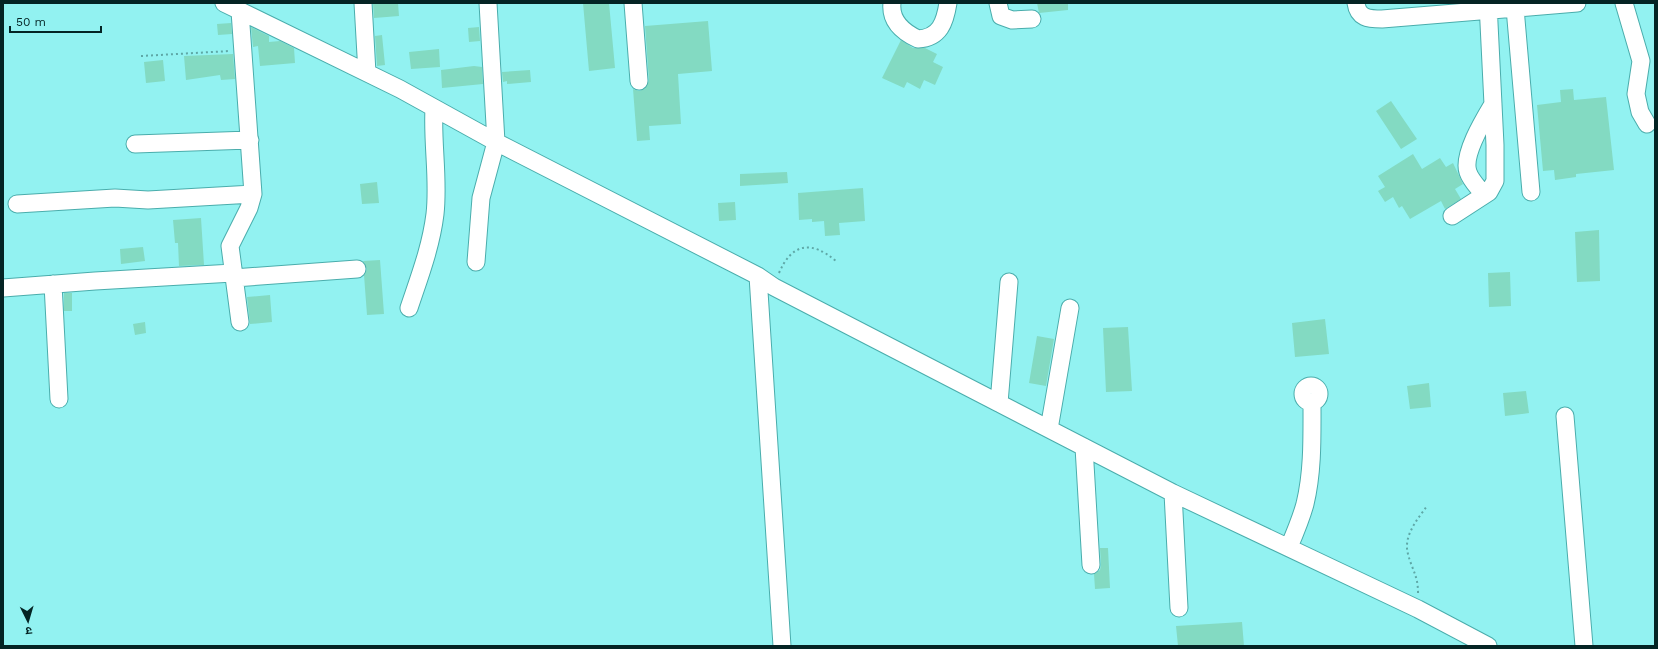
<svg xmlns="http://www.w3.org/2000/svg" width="1658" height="649" font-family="'Work Sans','Noto Sans Devanagari',sans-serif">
	<rect width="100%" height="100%" fill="#92f2f1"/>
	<!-- building -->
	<path fill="#83dac2" d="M 373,3 L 398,3 L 399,16 L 374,18 Z
		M 583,3 L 609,3 L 615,68 L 589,71 Z
		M 1037,3 L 1068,3 L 1068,10 L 1039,13 Z
		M 708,21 L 712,71 L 678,74 L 681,124 L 649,126 L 650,140 L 637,141 L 633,89 L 639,91 L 644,89 L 649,81 L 645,26 Z
		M 231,23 L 232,34 L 218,35 L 217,24 Z
		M 251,27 L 269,36 L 269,42 L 280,41 L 294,48 L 295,63 L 260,66 L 258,46 L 253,47 Z
		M 479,27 L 480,41 L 469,42 L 468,28 Z
		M 382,35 L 385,65 L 377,66 L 375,36 Z
		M 901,40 L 913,48 L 925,48 L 937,54 L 933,62 L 943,67 L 935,85 L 924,80 L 920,89 L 907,82 L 904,88 L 882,78 Z
		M 439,49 L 440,67 L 411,69 L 409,52 Z
		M 233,54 L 235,79 L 221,80 L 220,75 L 186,80 L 184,56 Z
		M 163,60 L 165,81 L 146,83 L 144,62 Z
		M 474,66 L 482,67 L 483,84 L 442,88 L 441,70 Z
		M 530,70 L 531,82 L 507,84 L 507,81 L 503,82 L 502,72 Z
		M 1573,89 L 1574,100 L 1606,97 L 1614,170 L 1576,174 L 1576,177 L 1555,180 L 1554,170 L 1543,171 L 1537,105 L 1561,102 L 1560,90 Z
		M 1391,101 L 1417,139 L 1401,149 L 1376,111 Z
		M 1413,154 L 1422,169 L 1440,158 L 1446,167 L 1453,163 L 1463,184 L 1455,189 L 1461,199 L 1445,209 L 1441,201 L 1410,219 L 1402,206 L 1399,208 L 1393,197 L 1385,202 L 1378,191 L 1385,187 L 1378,176 Z
		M 787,172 L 788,183 L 740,186 L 740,174 Z
		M 377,182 L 379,203 L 362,204 L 360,184 Z
		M 863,188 L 865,221 L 839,223 L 840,235 L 825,236 L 824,221 L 812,222 L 812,219 L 799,220 L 798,193 Z
		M 735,202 L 736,220 L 719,221 L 718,203 Z
		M 201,218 L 204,265 L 179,266 L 178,243 L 175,243 L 173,220 Z
		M 1599,230 L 1600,281 L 1577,282 L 1575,232 Z
		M 143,247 L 145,261 L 121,264 L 120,249 Z
		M 380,260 L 384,314 L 367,315 L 364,275 L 367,269 L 363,261 Z
		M 1510,272 L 1511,306 L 1489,307 L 1488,273 Z
		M 64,293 L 72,293 L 72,311 L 64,311 Z
		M 270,295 L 272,322 L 250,324 L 247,297 Z
		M 1325,319 L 1329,354 L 1295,357 L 1292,323 Z
		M 145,322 L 146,333 L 135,335 L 133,324 Z
		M 1128,327 L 1132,391 L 1106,392 L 1103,328 Z
		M 1037,336 L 1054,339 L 1046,386 L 1029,383 Z
		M 1429,383 L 1431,407 L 1410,409 L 1407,386 Z
		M 1526,391 L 1529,413 L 1505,416 L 1503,393 Z
		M 1100,548 L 1108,548 L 1110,588 L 1095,589 L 1094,574 L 1100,570 L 1101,565 Z
		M 1242,622 L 1244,646 L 1178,646 L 1176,626 Z"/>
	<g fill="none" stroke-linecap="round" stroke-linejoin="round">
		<!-- minor casing -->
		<g stroke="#4aadac" stroke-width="19">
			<path id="minor" d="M 224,3 L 400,89 L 496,142 L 758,276 L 774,287 L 1173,493 L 1418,609 L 1488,646
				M 363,3 L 367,73
				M 633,3 L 639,81
				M 892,3 C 890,21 903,32 918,39 C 940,38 945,22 948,3
				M 998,3 L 1001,16 L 1012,20 L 1032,19
				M 1356,3 C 1358,18 1368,19 1382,19 L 1577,3
				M 1624,3 L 1641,61 L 1636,94 L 1640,112 L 1647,124
				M 1515,8 L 1531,192
				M 135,144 L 250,140
				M 1484,195 C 1479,188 1471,181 1468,172 C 1462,155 1484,119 1493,104
				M 17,204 L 115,198 L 148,200 L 253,194
				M 1452,216 L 1489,192 L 1495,181 L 1495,145 L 1488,3
				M 476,262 L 481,198 L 496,142 L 488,3
				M 758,276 L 782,646
				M 234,278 L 357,269
				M 53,284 L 59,399
				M 3,288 L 95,281 L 233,273
				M 409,308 C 419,278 431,247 435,214 C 439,179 432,144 434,108
				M 240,322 L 230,246 L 249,208 L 253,194 L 240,11
				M1303 394a8 8 0 1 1 16 0a8 8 0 1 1-16 0Z
				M 999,403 L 1009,282
				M 1565,416 L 1584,646
				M 1049,429 L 1070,308
				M 1084,447 L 1091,565
				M 1173,493 L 1179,608
				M 1289,547 C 1295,533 1301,519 1305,504 C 1313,471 1312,436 1312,402"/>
		</g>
		<!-- path -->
		<path stroke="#5ea7a6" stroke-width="2" stroke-dasharray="2 3" stroke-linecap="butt" d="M 141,56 L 230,51
			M 779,273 C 792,243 811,240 836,261
			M 1418,593 C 1418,575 1412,570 1408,554 C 1403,536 1417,520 1427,506"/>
		<!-- minor -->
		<use href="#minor" stroke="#fff" stroke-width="17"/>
	</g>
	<!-- border -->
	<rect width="1658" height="649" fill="none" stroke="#042424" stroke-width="8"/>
	<!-- north arrow -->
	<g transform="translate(28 621) rotate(175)" stroke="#92f2f1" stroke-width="3" paint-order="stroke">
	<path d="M0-3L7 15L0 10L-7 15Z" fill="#042424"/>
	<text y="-6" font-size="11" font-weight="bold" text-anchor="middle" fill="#042424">उ</text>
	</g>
	<!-- scale -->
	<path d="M10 26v6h91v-6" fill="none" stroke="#042424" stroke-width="2"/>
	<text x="16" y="26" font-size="12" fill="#042424" stroke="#92f2f1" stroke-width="3" paint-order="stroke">50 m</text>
</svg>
